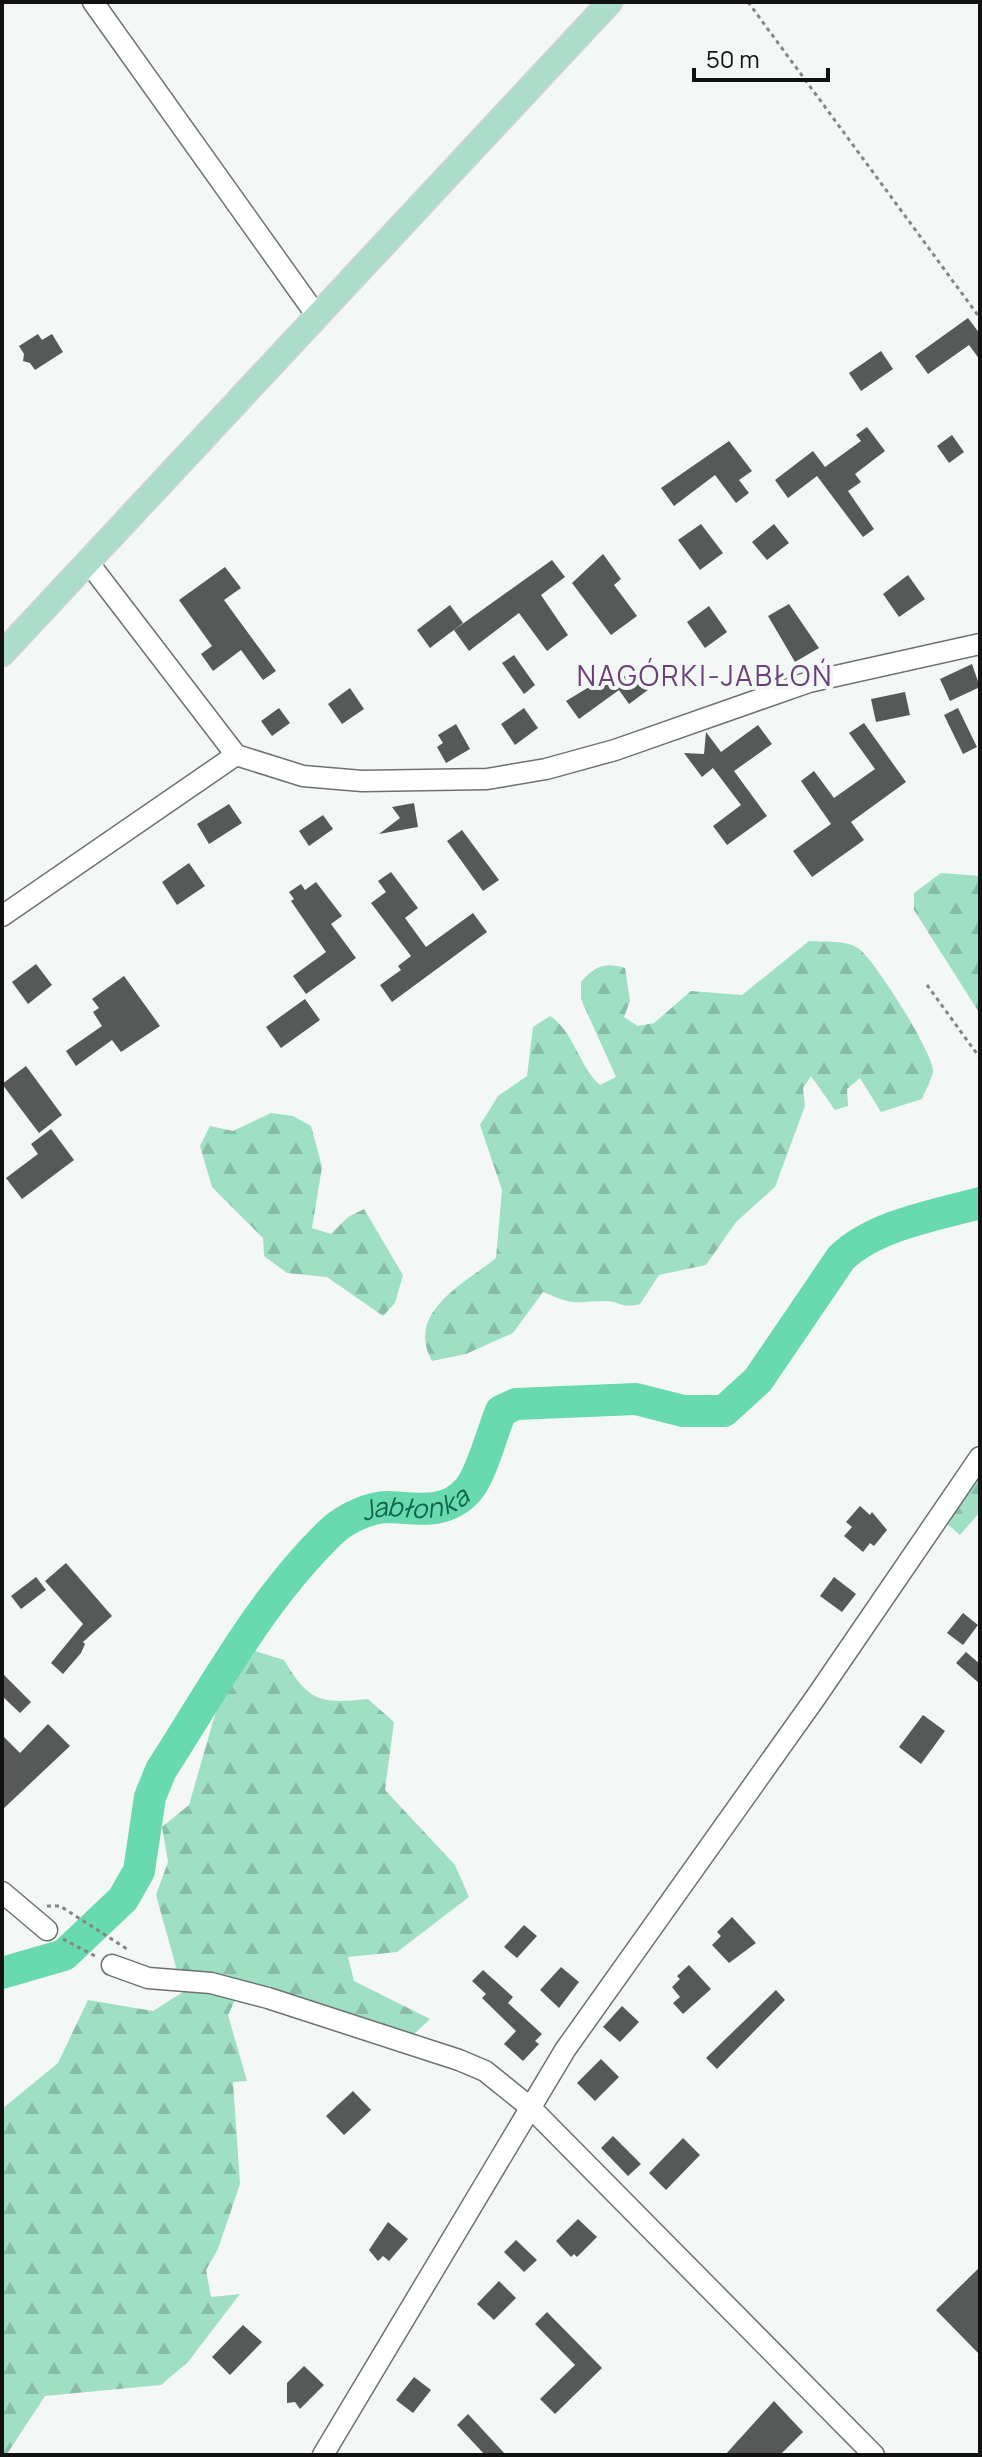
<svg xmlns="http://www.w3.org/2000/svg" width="982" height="2457" font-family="Manrope,sans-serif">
	<defs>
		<pattern id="forest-firs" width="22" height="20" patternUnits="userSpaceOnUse" patternTransform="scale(2)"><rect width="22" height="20" fill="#9fdfc4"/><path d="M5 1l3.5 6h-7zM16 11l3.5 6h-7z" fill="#88bea7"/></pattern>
	</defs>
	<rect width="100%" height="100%" fill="#f3f8f6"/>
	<!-- forest -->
	<path fill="url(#forest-firs)" d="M 941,873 L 980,876 L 980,1014 L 914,910 L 914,893 Z
		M 809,941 C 824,942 845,940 858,948 C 874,959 932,1051 933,1070 C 933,1078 925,1091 922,1099 L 881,1112 L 860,1078 L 847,1089 L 848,1106 L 835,1110 L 811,1076 L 803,1088 L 805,1106 L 775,1187 L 736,1222 L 706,1265 L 659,1275 L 640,1304 C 619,1309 619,1300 604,1301 C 569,1302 577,1306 543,1292 L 513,1333 L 466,1354 L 432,1361 C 405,1312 464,1284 496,1258 L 502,1190 L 480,1125 L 498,1096 L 527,1076 L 533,1027 L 550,1016 C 575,1033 578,1065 600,1085 L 616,1077 L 581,999 L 581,982 C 595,966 605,962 625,968 L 630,1001 L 624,1017 L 638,1026 L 654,1023 L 691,991 L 742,995 Z
		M 271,1113 L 293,1116 L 311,1126 L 322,1167 L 312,1228 L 331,1234 L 348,1217 L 364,1209 L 403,1275 L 395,1303 L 383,1316 L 327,1277 L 287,1273 L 264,1256 L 263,1238 L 212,1187 L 200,1146 L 210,1126 L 233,1131 Z
		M 980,1464 L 980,1512 L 960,1535 L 946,1523 Z
		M 252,1650 L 284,1660 C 309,1702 320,1704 368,1699 L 394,1722 L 385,1790 L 455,1865 L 469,1897 L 397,1952 L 348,1957 L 354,1981 L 430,2019 L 413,2035 L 243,1984 L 228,2015 L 247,2081 L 233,2082 L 240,2184 L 218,2249 L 206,2270 L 211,2297 L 240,2294 L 188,2362 L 161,2385 L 45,2396 L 7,2454 L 2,2455 L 2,2109 L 58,2063 L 88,2000 L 153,2011 L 183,1992 L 156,1895 L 168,1862 L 162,1827 L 189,1805 L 219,1701 Z"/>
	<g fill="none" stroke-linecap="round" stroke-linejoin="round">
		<!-- river -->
		<path stroke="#69d9af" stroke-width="32" id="s1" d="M 2,1973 L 64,1955 L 123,1899 L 139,1871 L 150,1797 L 161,1770 C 214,1688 261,1599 332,1531 C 345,1519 369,1507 388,1507 C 416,1508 445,1516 468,1490 C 482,1474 492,1432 501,1411 L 516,1404 L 636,1399 L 683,1411 L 724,1411 L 758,1380 L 841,1258 C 875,1225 936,1215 980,1203"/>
	</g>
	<!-- building -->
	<path fill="#565957" d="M 968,318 L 980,334 L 980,360 L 969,345 L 928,374 L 915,356 Z
		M 38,334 L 42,340 L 52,334 L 63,352 L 35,370 L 30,363 L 23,361 L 24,354 L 19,346 Z
		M 881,351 L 893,369 L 861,391 L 849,373 Z
		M 867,427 L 885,451 L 855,474 L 861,482 L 848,491 L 874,529 L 863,537 L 817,476 L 788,498 L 775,480 L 813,451 L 825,467 L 861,441 L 856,435 Z
		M 952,435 L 964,452 L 949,463 L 937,446 Z
		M 729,441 L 752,471 L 739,480 L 749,493 L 736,503 L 715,475 L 674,506 L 661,488 Z
		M 701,524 L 723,553 L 700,570 L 678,540 Z
		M 774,524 L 789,543 L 767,560 L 752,542 Z
		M 603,554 L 621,579 L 614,585 L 637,616 L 611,635 L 572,583 Z
		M 552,560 L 565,577 L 541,595 L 568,635 L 547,651 L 519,613 L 469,651 L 454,630 Z
		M 225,567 L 241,588 L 224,600 L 276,671 L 263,680 L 241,650 L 213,671 L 201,654 L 212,646 L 179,600 Z
		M 908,575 L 925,599 L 899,617 L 883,594 Z
		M 789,604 L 819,648 L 795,662 L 768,616 Z
		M 450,605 L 463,623 L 430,648 L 417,630 Z
		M 709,606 L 727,632 L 705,648 L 687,622 Z
		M 514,655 L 535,685 L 524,694 L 502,663 Z
		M 972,664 L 980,687 L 950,701 L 940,679 Z
		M 638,666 L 652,687 L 629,704 L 619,690 L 579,719 L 566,701 L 617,670 L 622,678 Z
		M 350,688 L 364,709 L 342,724 L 328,704 Z
		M 905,692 L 910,715 L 876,722 L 871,699 Z
		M 279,708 L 290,723 L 272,736 L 261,721 Z
		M 524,708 L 538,728 L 515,745 L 501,724 Z
		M 958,708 L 977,747 L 963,754 L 944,715 Z
		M 864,723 L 906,782 L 851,822 L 864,840 L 812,877 L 793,851 L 831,824 L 801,781 L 814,771 L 834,798 L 875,769 L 849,733 Z
		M 456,724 L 470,749 L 446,763 L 437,747 L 443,743 L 438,735 Z
		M 758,725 L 772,744 L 734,771 L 767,816 L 727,845 L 713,826 L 741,805 L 713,768 L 702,777 L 684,753 L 704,754 L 706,732 L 721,752 Z
		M 414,803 L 418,827 L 379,834 L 400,818 L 392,807 Z
		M 229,804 L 242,823 L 209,844 L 197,824 Z
		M 323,815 L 333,829 L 309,846 L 299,831 Z
		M 462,830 L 499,880 L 483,891 L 447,841 Z
		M 189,863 L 205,886 L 177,905 L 162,882 Z
		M 391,872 L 418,908 L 405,918 L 426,947 L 473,913 L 487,932 L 392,1002 L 380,985 L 401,970 L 398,966 L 411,956 L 371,903 L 386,892 L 378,881 Z
		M 316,882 L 342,916 L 331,924 L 356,958 L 306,994 L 293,976 L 326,952 L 291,901 L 294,899 L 289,892 L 301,884 L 305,890 Z
		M 36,964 L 52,985 L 28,1004 L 12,982 Z
		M 124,976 L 160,1026 L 121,1052 L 112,1040 L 76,1066 L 66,1051 L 102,1026 L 93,1012 L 99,1008 L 92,999 Z
		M 305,999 L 320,1020 L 281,1048 L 266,1027 Z
		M 26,1066 L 62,1115 L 39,1133 L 2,1084 Z
		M 51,1129 L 74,1160 L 22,1199 L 6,1178 L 38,1154 L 31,1144 Z
		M 860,1506 L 870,1515 L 872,1512 L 887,1530 L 874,1546 L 870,1543 L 863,1552 L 844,1536 L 852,1527 L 846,1522 Z
		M 66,1563 L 112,1616 L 83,1642 L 85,1644 L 81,1653 L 63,1674 L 51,1663 L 83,1624 L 45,1581 Z
		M 36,1577 L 46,1590 L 21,1609 L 11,1596 Z
		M 834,1577 L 856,1594 L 842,1612 L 820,1596 Z
		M 963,1613 L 978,1625 L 963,1645 L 947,1633 Z
		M 966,1652 L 980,1664 L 980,1684 L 956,1663 Z
		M 2,1673 L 31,1702 L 20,1713 L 2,1696 Z
		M 923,1715 L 945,1731 L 921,1764 L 899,1747 Z
		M 48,1724 L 70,1746 L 2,1810 L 2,1735 L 20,1753 Z
		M 732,1917 L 756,1943 L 729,1963 L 712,1945 L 721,1936 L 717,1932 Z
		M 524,1925 L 537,1936 L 517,1958 L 504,1947 Z
		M 689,1965 L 711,1989 L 683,2014 L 673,2003 L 680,1997 L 672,1987 L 680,1979 L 677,1976 Z
		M 561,1967 L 579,1982 L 559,2008 L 540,1990 Z
		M 483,1970 L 513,1997 L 508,2003 L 542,2034 L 535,2041 L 539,2044 L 523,2061 L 504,2044 L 516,2031 L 482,1998 L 486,1994 L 472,1981 Z
		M 776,1990 L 785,2000 L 717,2069 L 706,2058 Z
		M 622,2006 L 639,2022 L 620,2042 L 603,2027 Z
		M 601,2059 L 619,2077 L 595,2101 L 577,2083 Z
		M 353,2091 L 371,2110 L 344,2135 L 326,2116 Z
		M 613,2136 L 641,2164 L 628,2176 L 601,2148 Z
		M 683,2138 L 700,2155 L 666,2190 L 649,2173 Z
		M 578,2219 L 597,2237 L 577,2257 L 574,2254 L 571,2257 L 556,2241 Z
		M 388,2222 L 408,2239 L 389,2261 L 383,2256 L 378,2261 L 369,2250 Z
		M 516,2240 L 537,2260 L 524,2272 L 504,2252 Z
		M 980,2267 L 980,2355 L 936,2310 Z
		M 499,2281 L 516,2298 L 494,2320 L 477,2304 Z
		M 547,2312 L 602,2368 L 555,2414 L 540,2399 L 575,2365 L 535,2324 Z
		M 243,2325 L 262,2342 L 230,2375 L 212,2357 Z
		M 304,2366 L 324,2385 L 300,2409 L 295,2402 L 287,2403 L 287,2383 Z
		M 414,2377 L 431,2390 L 413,2413 L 396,2400 Z
		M 774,2401 L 803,2432 L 780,2455 L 725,2455 Z
		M 468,2414 L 506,2455 L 485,2455 L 457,2425 Z"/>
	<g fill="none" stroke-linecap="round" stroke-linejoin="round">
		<!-- minor casing -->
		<g stroke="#6e7170" stroke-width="23">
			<path id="minor" d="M 93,2 L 317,316
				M 88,562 L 236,755 L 303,776 L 362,781 L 487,779 L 546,769 L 615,750 L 809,682 L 980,644
				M 2,916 L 236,755
				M 2,1892 L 47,1930
				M 112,1965 L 148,1978 L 211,1983 L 268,1998 L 459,2060 L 485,2071 L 531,2108 L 874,2455
				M 323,2455 L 565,2050 L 816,1697 L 980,1457"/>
		</g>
		<!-- major casing -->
		<g stroke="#d4d4d4" stroke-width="27">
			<path id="major" d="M 2,654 L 610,2"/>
		</g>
		<!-- path -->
		<path stroke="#838685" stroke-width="3" stroke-dasharray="4 4" stroke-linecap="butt" d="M 748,2 L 980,318
			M 927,985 L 980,1058
			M 47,1906 L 60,1906 L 127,1949
			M 63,1939 L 95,1956"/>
		<!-- minor -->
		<use href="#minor" stroke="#fff" stroke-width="20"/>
		<!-- major -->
		<use href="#major" stroke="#acddca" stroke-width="24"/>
	</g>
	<g text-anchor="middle" stroke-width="8" stroke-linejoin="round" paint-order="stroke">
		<!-- water labels -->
		<g font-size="26" font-style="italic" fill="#0c664b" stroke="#f3f8f6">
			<text dy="9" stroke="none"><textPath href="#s1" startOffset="666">Jabłonka</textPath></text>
		</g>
		<!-- quarter labels -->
		<g font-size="28" letter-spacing="2" fill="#6a4179" stroke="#f3f8f6">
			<text x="705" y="686">NAGÓRKI-JABŁOŃ</text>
		</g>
	</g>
	<!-- border -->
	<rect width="982" height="2457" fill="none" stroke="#101110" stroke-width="8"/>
	<!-- scale -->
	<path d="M694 68v12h134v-12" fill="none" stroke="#101110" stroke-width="4"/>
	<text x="706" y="68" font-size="24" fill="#101110" stroke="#f3f8f6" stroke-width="6" paint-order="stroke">50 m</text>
</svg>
